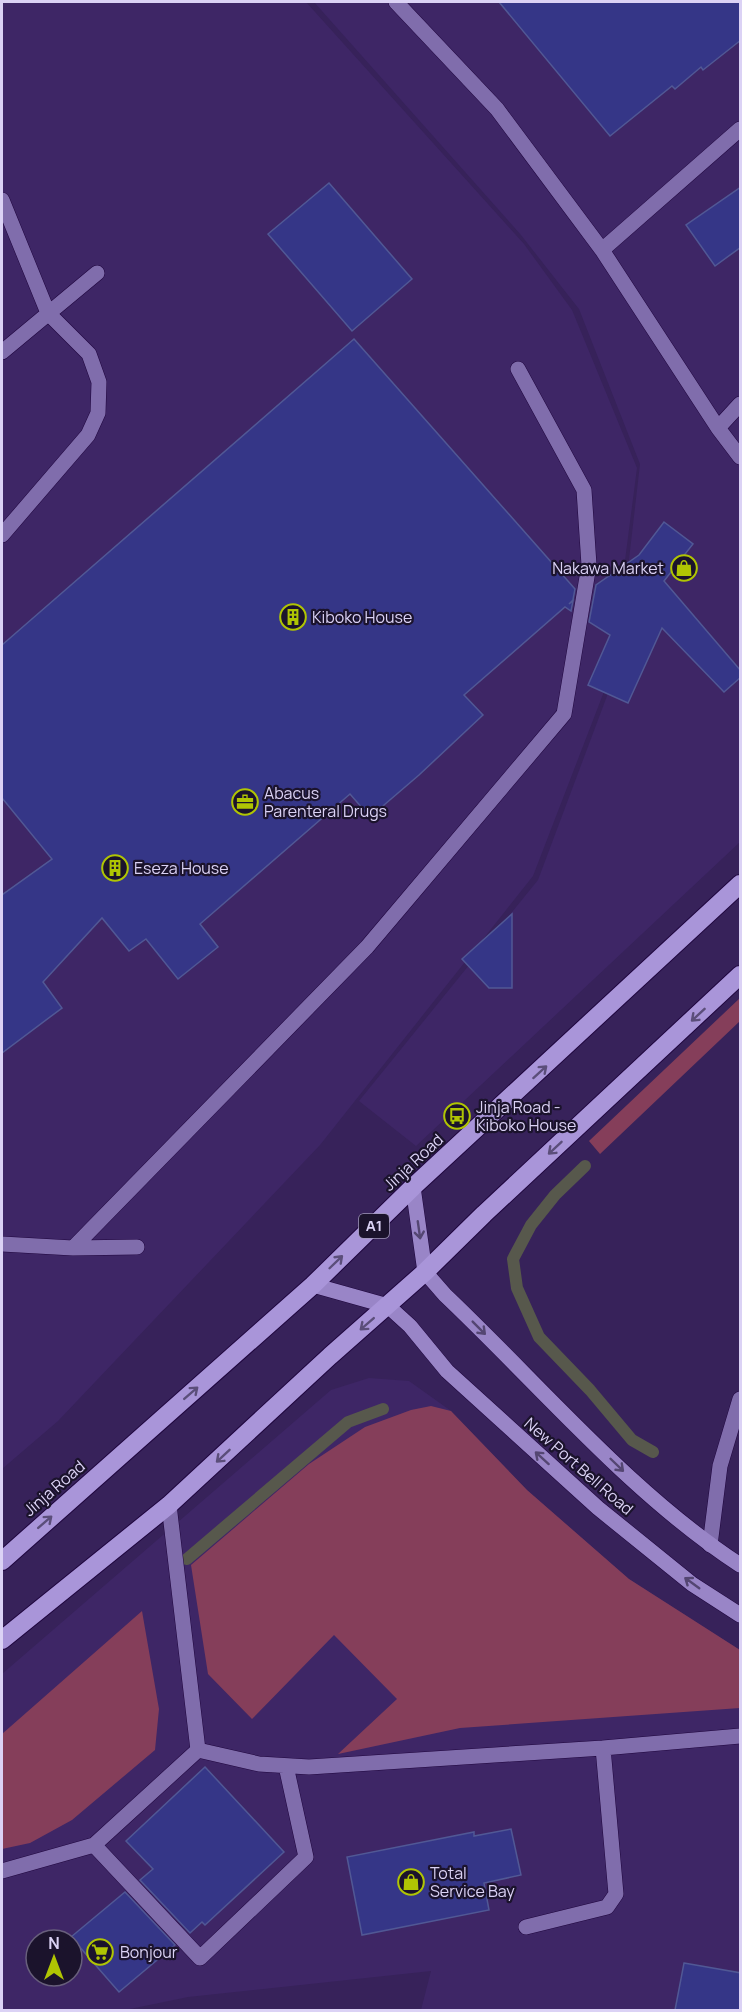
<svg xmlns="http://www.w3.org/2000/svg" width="742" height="2012" font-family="Manrope,sans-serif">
	<rect width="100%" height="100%" fill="#37225a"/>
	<!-- built -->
	<path fill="#3e2666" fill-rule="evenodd" d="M 2,2 L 306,2 L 524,244 L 572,310 L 637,468 L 610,676 L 533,876 L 320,1145 L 58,1421 L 2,1469 Z
		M 314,2 L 740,2 L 740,842 L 416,1146 L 359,1101 L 538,880 L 616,672 L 640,464 L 579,309 L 521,235 Z
		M 369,1378 L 409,1381 L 451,1411 L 527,1490 L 629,1579 L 740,1650 L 740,2010 L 421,2010 L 431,1971 L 188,1997 L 125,2010 L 2,2010 L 2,1674 L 331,1390 ZM 36,1940 L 72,1940 L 72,1976 L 36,1976 Z"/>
	<!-- green -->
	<path fill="#853e5a" d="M 740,998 L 740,1021 L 600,1154 L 589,1141 Z
		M 431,1406 L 451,1411 L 527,1490 L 629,1579 L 740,1650 L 740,1708 L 460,1728 L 338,1754 L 397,1699 L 334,1635 L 252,1719 L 208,1674 L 191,1565 L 309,1464 L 365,1427 L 411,1410 Z
		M 142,1611 L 159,1709 L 155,1750 L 72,1820 L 30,1843 L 2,1849 L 2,1734 Z"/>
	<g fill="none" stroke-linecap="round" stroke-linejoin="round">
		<!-- stream -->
		<path stroke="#57584c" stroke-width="12" d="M 585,1166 L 555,1195 L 531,1225 L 513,1259 L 517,1288 L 539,1337 L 590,1390 L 632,1440 L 653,1452
			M 187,1559 L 348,1422 L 383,1409"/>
	</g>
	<!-- building -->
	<path fill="#353687" stroke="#515895" stroke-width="1.5" d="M 499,2 L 741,2 L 741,40 L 703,70 L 701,67 L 675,89 L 672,86 L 610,136 Z
		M 329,183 L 412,279 L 352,331 L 268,234 Z
		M 741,187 L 741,247 L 715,266 L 686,225 Z
		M 354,339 L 575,589 L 573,600 L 569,604 L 573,601 L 571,611 L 565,607 L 464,695 L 483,715 L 419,775 L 370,817 L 350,794 L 200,924 L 218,947 L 178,979 L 146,939 L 129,951 L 102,918 L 43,982 L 62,1008 L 2,1053 L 2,895 L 52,859 L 2,798 L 2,645 Z
		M 664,522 L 693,544 L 664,581 L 741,671 L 741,677 L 724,692 L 662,628 L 628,703 L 588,685 L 610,635 L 589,622 L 596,585 L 639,555 Z
		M 512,914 L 512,988 L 489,988 L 462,959 Z
		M 205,1767 L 284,1852 L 205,1925 L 202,1922 L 190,1933 L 140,1880 L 153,1869 L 126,1841 Z
		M 511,1829 L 521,1875 L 484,1883 L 489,1910 L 362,1935 L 347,1857 L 474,1832 L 474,1836 Z
		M 125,1892 L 175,1945 L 119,1992 L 71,1937 Z
		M 684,1963 L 741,1973 L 741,2010 L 675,2010 Z"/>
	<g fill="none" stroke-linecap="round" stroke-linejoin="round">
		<!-- minor casing -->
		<g stroke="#1f063e" stroke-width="16">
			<path id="minor" d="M 396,2 L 497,109 L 602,250 L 718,428 L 740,457
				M 2,200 L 48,313 L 89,354 L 99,382 L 98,413 L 88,435 L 2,535
				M 602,250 L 740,129
				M 2,352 L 97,273
				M 718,428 L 740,404
				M 2,1244 L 73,1248 L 367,947 L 564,714 L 589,565 L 584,490 L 518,369
				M 73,1248 L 137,1247
				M 169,1505 L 198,1750
				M 710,1545 L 720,1466 L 740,1399
				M 94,1845 L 200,1958 L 306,1857 L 286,1766
				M 2,1871 L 94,1845 L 198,1750 L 259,1764 L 309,1767 L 603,1748 L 740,1736
				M 526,1927 L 607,1907 L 616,1894 L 603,1748"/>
		</g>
		<!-- major casing -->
		<g stroke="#1f063e" stroke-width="16">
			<path id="major" d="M 413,1187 L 425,1272 L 445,1295 C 541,1386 630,1493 740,1565
				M 313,1285 L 388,1306 L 410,1326 L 447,1371 L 598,1508 L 692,1584 L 740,1615"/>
		</g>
		<!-- highway casing -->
		<g stroke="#1f063e" stroke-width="20">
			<path id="highway" d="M 2,1561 L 313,1285 L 413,1187 L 740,884
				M 2,1640 L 169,1505 L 330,1356 L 425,1272 L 484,1214 L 740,975"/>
		</g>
		<!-- minor -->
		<use href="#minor" stroke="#806dac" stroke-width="15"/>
		<!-- major -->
		<use href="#major" stroke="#9985c7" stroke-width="15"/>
		<!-- highway -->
		<use href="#highway" stroke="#a995d9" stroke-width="18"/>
	</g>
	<!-- one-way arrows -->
	<defs><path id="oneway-shaft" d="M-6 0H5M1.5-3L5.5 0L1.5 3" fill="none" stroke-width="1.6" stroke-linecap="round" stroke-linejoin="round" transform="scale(1.5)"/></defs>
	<g stroke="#5b4e7a">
		<use href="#oneway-shaft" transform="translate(698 1015) rotate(137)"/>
		<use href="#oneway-shaft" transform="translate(540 1072) rotate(-42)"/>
		<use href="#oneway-shaft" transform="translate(555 1148) rotate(137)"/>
		<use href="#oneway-shaft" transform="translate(336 1262) rotate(-44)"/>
		<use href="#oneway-shaft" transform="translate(367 1324) rotate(139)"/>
		<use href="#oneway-shaft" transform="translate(191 1393) rotate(-41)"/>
		<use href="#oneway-shaft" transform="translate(223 1456) rotate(137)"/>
		<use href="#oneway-shaft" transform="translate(45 1522) rotate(-41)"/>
	</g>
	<g stroke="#544672">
		<use href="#oneway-shaft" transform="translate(419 1230) rotate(82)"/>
		<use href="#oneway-shaft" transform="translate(479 1328) rotate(45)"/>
		<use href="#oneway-shaft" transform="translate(542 1458) rotate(-138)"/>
		<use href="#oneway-shaft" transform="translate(617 1465) rotate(44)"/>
		<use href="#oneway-shaft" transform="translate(692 1583) rotate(-144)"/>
	</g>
	<!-- icons -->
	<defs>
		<g id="shop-ring" transform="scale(1.35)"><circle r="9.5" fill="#1b132c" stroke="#b0c503" stroke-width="1.5"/><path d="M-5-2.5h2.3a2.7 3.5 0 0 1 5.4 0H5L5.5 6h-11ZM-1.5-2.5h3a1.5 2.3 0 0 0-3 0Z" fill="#b0c503"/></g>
		<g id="building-ring" transform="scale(1.35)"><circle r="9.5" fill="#1b132c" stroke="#b0c503" stroke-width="1.5"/><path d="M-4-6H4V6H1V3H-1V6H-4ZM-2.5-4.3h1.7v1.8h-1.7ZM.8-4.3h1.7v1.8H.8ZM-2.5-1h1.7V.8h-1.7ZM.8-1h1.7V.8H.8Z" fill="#b0c503"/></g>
		<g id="office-ring" transform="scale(1.35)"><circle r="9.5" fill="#1b132c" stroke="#b0c503" stroke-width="1.5"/><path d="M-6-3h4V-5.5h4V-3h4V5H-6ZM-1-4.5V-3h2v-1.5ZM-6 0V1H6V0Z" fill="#b0c503"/></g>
		<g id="bus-ring" transform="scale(1.35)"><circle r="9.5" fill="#1b132c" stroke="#b0c503" stroke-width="1.5"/><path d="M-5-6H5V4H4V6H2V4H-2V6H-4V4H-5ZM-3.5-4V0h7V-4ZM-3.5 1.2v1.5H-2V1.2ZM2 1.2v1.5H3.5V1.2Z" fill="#b0c503"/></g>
		<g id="supermarket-ring" transform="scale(1.35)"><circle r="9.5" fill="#1b132c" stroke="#b0c503" stroke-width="1.5"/><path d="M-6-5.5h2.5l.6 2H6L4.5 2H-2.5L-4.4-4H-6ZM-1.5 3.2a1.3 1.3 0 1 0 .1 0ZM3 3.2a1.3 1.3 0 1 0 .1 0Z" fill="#b0c503"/></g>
	</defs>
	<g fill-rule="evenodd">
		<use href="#shop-ring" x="684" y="568"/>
		<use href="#building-ring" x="293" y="617"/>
		<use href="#office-ring" x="245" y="802"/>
		<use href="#building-ring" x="115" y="868"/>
		<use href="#bus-ring" x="457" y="1116"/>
		<use href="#shop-ring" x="411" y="1882"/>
		<use href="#supermarket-ring" x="100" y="1952"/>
	</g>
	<g text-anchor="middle" stroke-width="4.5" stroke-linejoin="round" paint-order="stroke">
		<!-- shield labels -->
		<rect fill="#1b132c" stroke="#a199b9" stroke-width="1.5" x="359" y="1214" width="30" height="24" rx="4.5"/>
		<g font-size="15" font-weight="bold" fill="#dbd2f5">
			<text x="374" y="1231">A1</text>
		</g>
		<!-- poi labels -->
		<g font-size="16" fill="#dbd2f5" stroke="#1b132c" text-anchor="start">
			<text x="664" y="574" text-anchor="end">Nakawa Market</text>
			<text x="312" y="623">Kiboko House</text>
			<text x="264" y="799">Abacus<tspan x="264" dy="18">Parenteral Drugs</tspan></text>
			<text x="134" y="874">Eseza House</text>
			<text x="476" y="1113">Jinja Road -<tspan x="476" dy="18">Kiboko House</tspan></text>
			<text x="430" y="1879">Total<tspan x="430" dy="18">Service Bay</tspan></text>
			<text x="120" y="1958">Bonjour</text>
		</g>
		<!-- street labels -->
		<g font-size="16" fill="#dbd2f5" stroke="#1b132c">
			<text transform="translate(413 1162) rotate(-43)" y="6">Jinja Road</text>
			<text transform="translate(579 1466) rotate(41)" y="6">New Port Bell Road</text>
			<text transform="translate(54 1488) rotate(-41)" y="6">Jinja Road</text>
		</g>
	</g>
	<!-- border -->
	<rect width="742" height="2012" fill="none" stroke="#dbd2f5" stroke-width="6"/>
	<!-- north arrow -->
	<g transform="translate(54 1958)"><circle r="28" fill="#1b132c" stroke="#685f7c" stroke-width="1.5"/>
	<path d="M0-4.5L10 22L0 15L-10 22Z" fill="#b0c503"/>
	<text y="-9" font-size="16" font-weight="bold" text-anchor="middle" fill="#dbd2f5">N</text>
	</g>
</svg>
